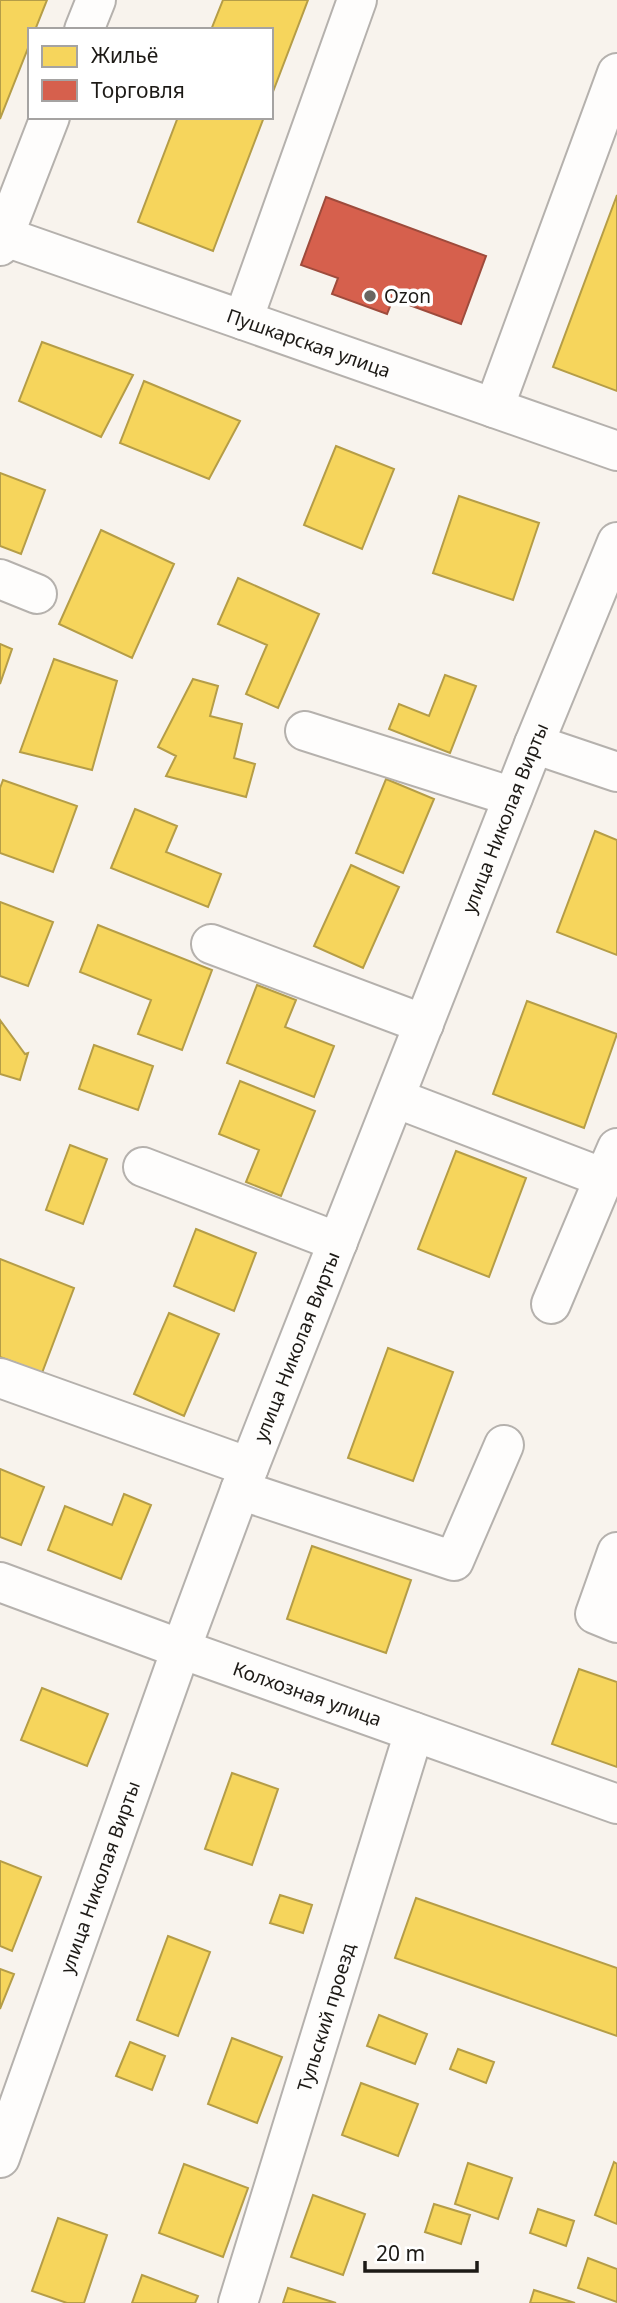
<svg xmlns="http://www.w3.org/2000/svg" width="617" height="2303" font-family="'Noto Sans',sans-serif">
	<rect width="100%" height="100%" fill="#f8f3ed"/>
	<!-- homes -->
	<path fill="#f6d55c" stroke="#b59d47" stroke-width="2" d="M 0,0 L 47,0 L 35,30 L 30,30 L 30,43 L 0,119 Z
		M 223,0 L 308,0 L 271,97 L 271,30 L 211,30 Z
		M 178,117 L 264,117 L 213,251 L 138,222 Z
		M 617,195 L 617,391 L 553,367 Z
		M 42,342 L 133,375 L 101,437 L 19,401 Z
		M 144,381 L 240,421 L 209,479 L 120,443 Z
		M 336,446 L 394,469 L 362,549 L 304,525 Z
		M 0,473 L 45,490 L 21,554 L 0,546 Z
		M 459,496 L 539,523 L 513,600 L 433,573 Z
		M 101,530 L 174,564 L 132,658 L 59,624 Z
		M 238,578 L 319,614 L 278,708 L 246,694 L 267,645 L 218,624 Z
		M 0,644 L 12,649 L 0,684 Z
		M 54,659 L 117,681 L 92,770 L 20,752 Z
		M 445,675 L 476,686 L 450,753 L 389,729 L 399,704 L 429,716 Z
		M 193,679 L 218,686 L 210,716 L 242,724 L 234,758 L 255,764 L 246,797 L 166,776 L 176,756 L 158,747 Z
		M 386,779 L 434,799 L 403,873 L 356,853 Z
		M 3,780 L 77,806 L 53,872 L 0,853 L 0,788 Z
		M 135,809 L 177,826 L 166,852 L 221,874 L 208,907 L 111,868 Z
		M 595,831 L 617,840 L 617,955 L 557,932 Z
		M 351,865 L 399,887 L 363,968 L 314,946 Z
		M 0,902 L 53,922 L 28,986 L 0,976 Z
		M 98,925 L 212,970 L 182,1050 L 138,1034 L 151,1000 L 80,972 Z
		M 257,985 L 296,1000 L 285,1027 L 334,1046 L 314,1097 L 227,1063 Z
		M 527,1001 L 617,1034 L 584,1128 L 493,1094 Z
		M 0,1020 L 25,1054 L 28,1053 L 20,1080 L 0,1074 Z
		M 94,1045 L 153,1066 L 138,1110 L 79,1089 Z
		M 240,1081 L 315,1111 L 281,1196 L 246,1182 L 259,1150 L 219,1134 Z
		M 70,1145 L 107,1159 L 83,1224 L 46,1210 Z
		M 456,1151 L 526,1178 L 489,1277 L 418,1249 Z
		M 196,1229 L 256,1253 L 234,1311 L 174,1286 Z
		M 0,1259 L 74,1288 L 42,1373 L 0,1357 Z
		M 169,1313 L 219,1334 L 184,1416 L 134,1394 Z
		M 388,1348 L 453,1372 L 413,1481 L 348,1458 Z
		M 0,1469 L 44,1487 L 21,1545 L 0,1537 Z
		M 124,1494 L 151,1505 L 121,1579 L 48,1550 L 65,1506 L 112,1525 Z
		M 312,1546 L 411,1580 L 386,1653 L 287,1619 Z
		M 579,1669 L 617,1682 L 617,1767 L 552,1744 Z
		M 42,1688 L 108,1714 L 87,1766 L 21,1740 Z
		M 232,1773 L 278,1789 L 252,1865 L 205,1849 Z
		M 0,1861 L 41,1877 L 12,1951 L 0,1946 Z
		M 280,1895 L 312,1905 L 303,1933 L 270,1923 Z
		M 416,1898 L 617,1968 L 617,2036 L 395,1958 Z
		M 168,1936 L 210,1952 L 178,2036 L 137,2020 Z
		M 0,1969 L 14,1974 L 0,2009 Z
		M 379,2015 L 427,2034 L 415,2064 L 367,2046 Z
		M 232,2038 L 282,2057 L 257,2123 L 208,2104 Z
		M 130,2042 L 165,2056 L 152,2090 L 116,2076 Z
		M 458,2049 L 494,2062 L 486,2083 L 450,2069 Z
		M 361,2083 L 418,2104 L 398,2156 L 342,2135 Z
		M 614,2162 L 617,2164 L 617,2224 L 595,2215 Z
		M 468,2163 L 512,2178 L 498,2219 L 455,2204 Z
		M 184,2164 L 248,2188 L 223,2257 L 159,2233 Z
		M 313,2195 L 365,2214 L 343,2275 L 291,2257 Z
		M 434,2204 L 470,2215 L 461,2244 L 425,2232 Z
		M 538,2209 L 574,2221 L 566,2246 L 530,2233 Z
		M 58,2218 L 107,2235 L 84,2303 L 67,2303 L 32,2291 Z
		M 588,2258 L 617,2269 L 617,2302 L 578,2288 Z
		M 142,2275 L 198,2296 L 195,2303 L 132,2303 Z
		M 288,2288 L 336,2303 L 283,2303 Z
		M 534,2290 L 575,2303 L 530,2303 Z"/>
	<!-- shops -->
	<path fill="#d6604d" stroke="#9e4b3c" stroke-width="2" d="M 326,197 L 486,256 L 461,324 L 393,299 L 387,314 L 332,294 L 338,278 L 301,265 Z"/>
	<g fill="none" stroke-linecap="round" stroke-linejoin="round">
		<!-- minor casing -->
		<g stroke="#b5b1ad" stroke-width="42">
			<g id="minor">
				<path d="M 84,30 L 96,0"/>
				<path id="s1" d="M 0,235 L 617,451"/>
				<path d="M 0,246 L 50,117"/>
				<path d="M 243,320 L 357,0"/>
				<path d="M 494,408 L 617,73"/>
				<path d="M 0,579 L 37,594"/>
				<path d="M 305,731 L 513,797"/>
				<path d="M 534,744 L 617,772"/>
				<path d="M 211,944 L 424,1024"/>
				<path d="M 395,1098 L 604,1178 L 551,1304"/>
				<path d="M 143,1167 L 338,1242"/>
				<path d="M 604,1178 L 617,1148"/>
				<path d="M 0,1378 L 249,1467"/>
				<path d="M 240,1490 L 454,1561 L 504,1445"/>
				<path d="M 617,1552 L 595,1614 L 617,1623"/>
				<path id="s2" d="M 0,1582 L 181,1649 L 617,1804"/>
				<path id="s3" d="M 0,2158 L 181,1649 L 240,1490 L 534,744 L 617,542"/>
				<path id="s4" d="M 238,2303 L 414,1732"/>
			</g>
		</g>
		<!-- minor -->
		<use href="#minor" stroke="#fefdfc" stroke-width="38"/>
	</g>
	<!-- markers -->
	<circle fill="#6a6661" stroke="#fff" stroke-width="2.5" cx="370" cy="296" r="7"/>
	<g text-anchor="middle" stroke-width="7" stroke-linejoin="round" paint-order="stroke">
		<!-- poi labels -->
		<g font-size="19" fill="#1d1a16" stroke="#fff" text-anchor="start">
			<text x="384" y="303">Ozon</text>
		</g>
		<!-- street labels -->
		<g font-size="19" fill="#1d1a16" stroke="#fff">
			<text dy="7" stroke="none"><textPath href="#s1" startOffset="327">Пушкарская улица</textPath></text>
			<text dy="7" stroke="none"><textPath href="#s3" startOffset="1432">улица Николая Вирты</textPath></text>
			<text dy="7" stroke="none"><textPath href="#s3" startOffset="864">улица Николая Вирты</textPath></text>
			<text dy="7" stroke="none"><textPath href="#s2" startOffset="327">Колхозная улица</textPath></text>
			<text dy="7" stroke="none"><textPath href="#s3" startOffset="298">улица Николая Вирты</textPath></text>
			<text dy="7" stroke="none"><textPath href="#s4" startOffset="299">Тульский проезд</textPath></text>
		</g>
	</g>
	<!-- legend -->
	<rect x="28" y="28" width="245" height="91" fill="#ffffff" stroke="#a5a3a2" stroke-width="2"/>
	<rect x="42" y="46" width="35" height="21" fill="#f6d55c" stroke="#a5a3a2" stroke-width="2"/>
	<text x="91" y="63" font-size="21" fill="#1d1a16">Жильё</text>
	<rect x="42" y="80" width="35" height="21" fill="#d6604d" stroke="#a5a3a2" stroke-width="2"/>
	<text x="91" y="98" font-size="21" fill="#1d1a16">Торговля</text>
	<!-- scale -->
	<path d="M365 2261v10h112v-10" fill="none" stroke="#1d1a16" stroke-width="3.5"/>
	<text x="376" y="2261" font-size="21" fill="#1d1a16" stroke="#ffffff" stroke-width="5" paint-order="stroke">20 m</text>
</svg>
